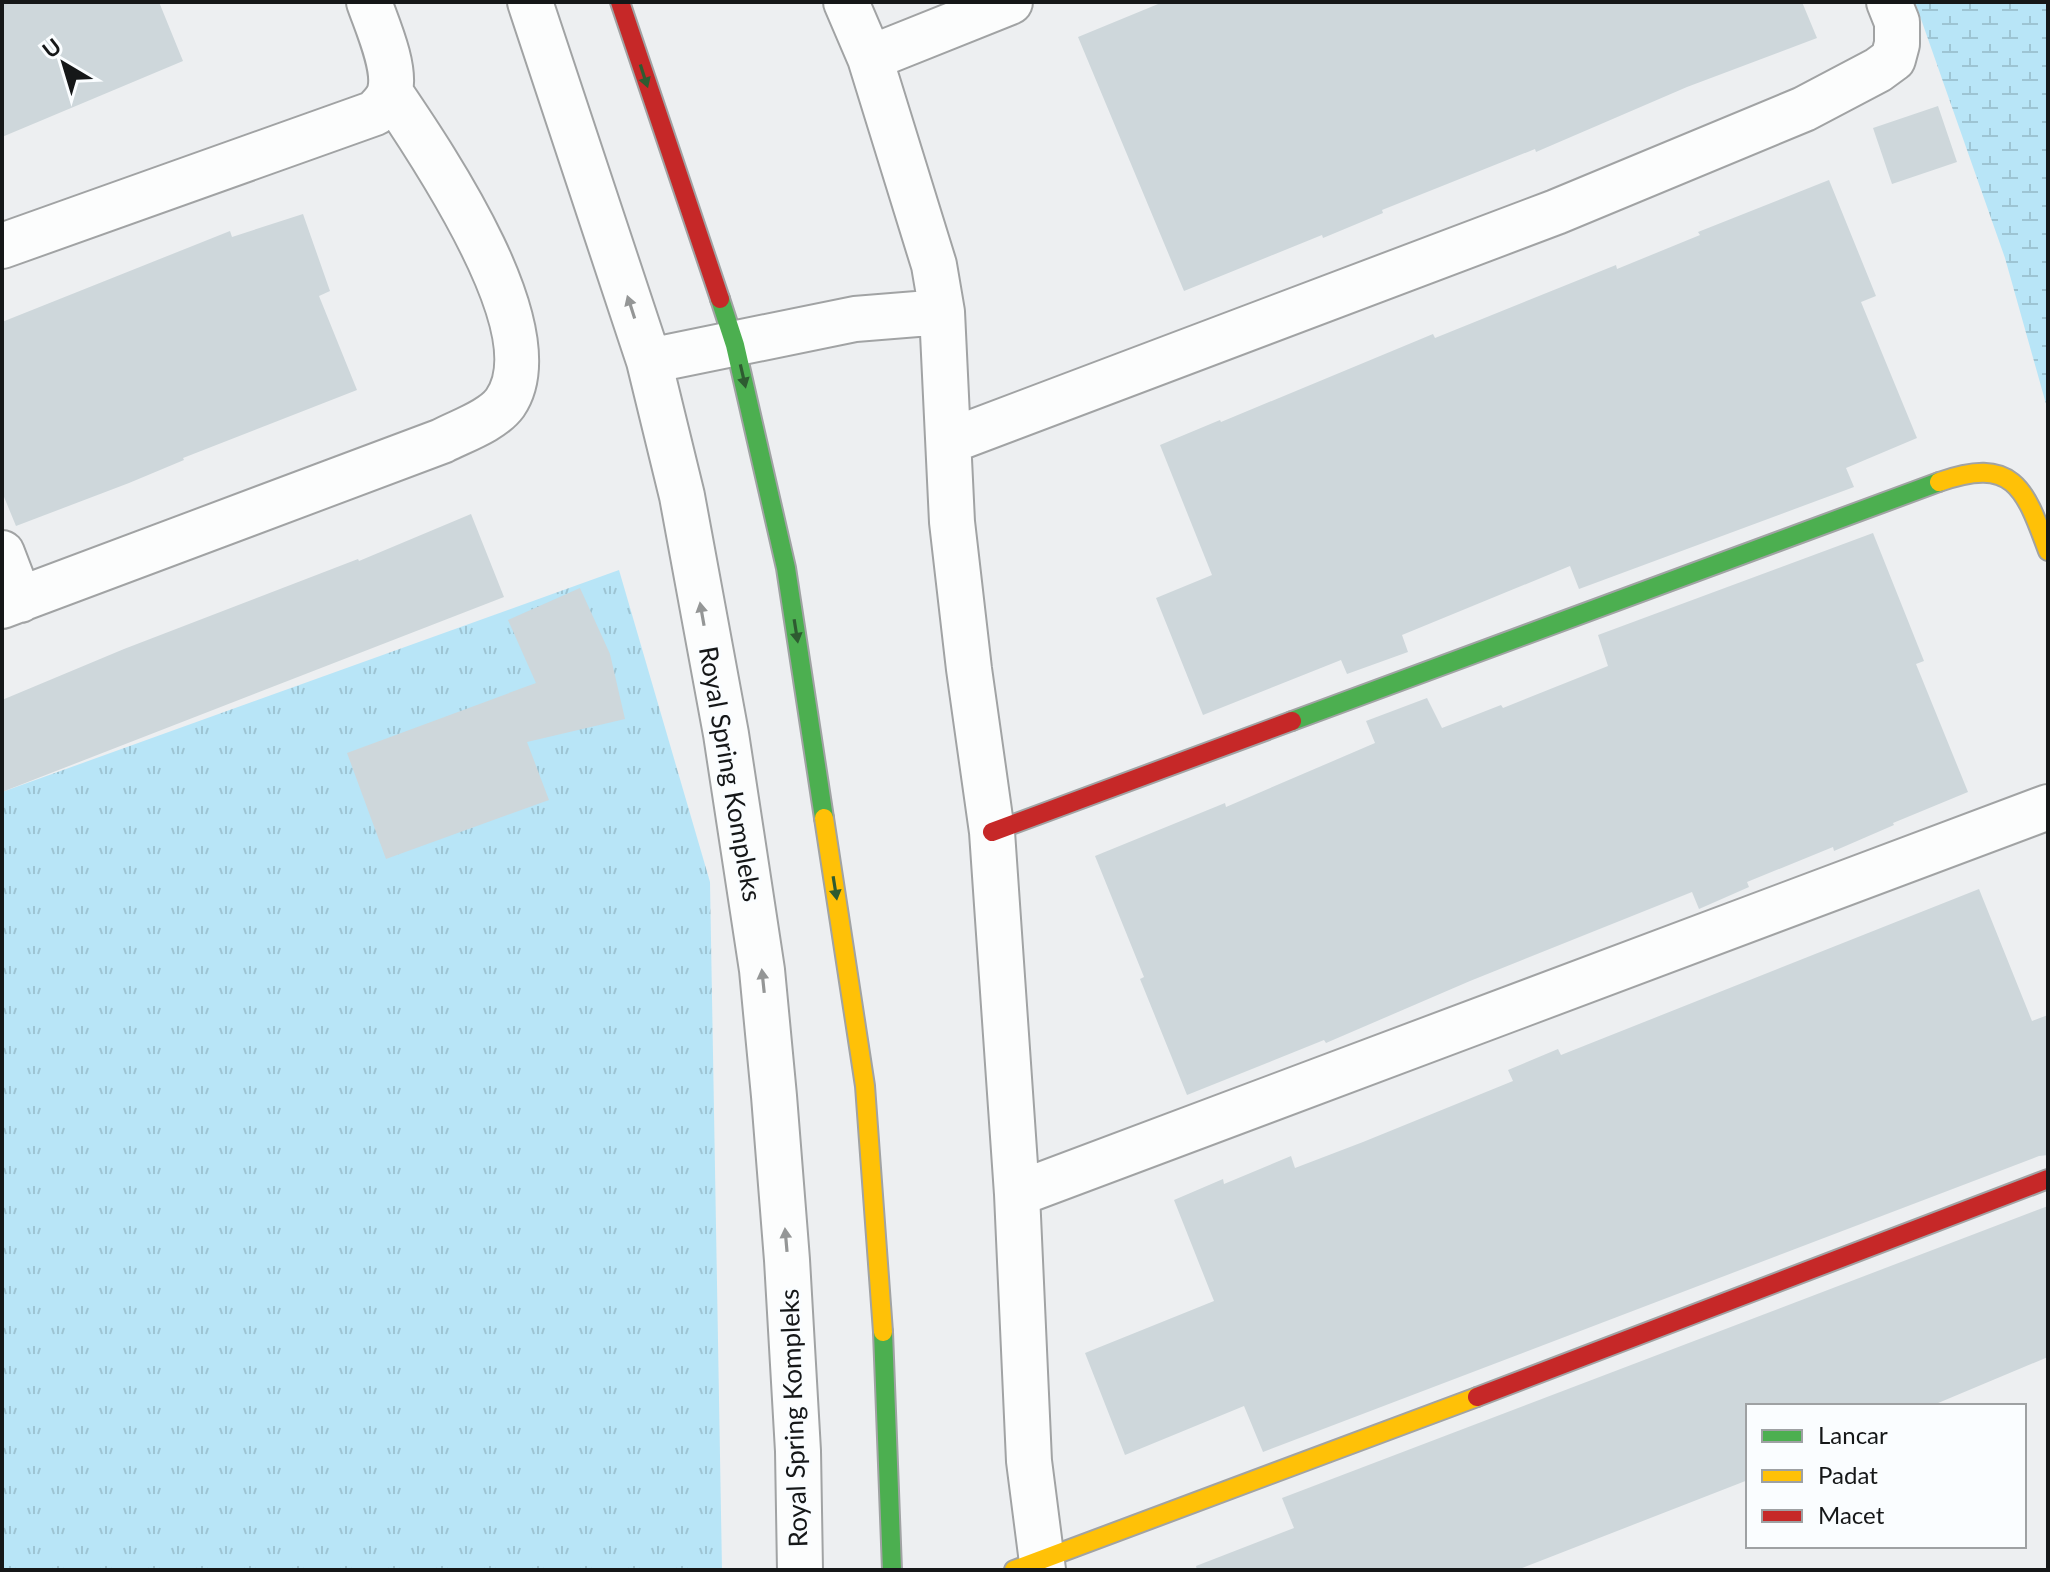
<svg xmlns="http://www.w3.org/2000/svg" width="2050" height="1572" font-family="Lato,sans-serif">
	<defs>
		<pattern id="grass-tufts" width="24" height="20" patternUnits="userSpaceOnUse" patternTransform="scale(2)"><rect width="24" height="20" fill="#b8e5f7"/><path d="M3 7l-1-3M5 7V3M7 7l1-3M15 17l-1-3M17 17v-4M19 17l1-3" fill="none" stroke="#9dc4d3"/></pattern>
		<pattern id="wetland-marsh" width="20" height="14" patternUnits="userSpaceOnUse" patternTransform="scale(2)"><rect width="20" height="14" fill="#b8e5f7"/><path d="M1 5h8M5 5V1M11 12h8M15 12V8" fill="none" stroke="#9dc4d3"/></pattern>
	</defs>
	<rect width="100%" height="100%" fill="#edeff1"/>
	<!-- grass -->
	<path fill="url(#grass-tufts)" d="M 619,570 L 710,882 L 722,1570 L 2,1570 L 2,792 Z"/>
	<!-- wetland -->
	<path fill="url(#wetland-marsh)" d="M 1915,2 L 2048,2 L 2048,411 L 2005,258 Z"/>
	<!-- building -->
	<path fill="#ced7db" d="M 2,2 L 159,2 L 183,61 L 2,137 Z
		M 1163,2 L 1802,2 L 1817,38 L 1687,87 L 1536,152 L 1535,149 L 1382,210 L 1383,213 L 1323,238 L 1322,235 L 1184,291 L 1078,37 Z
		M 1938,106 L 1957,162 L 1892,184 L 1873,128 Z
		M 1829,180 L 1876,296 L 1861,302 L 1917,438 L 1846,468 L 1854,487 L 1579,589 L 1570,566 L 1402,635 L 1408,652 L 1347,674 L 1341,660 L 1203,715 L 1156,598 L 1212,575 L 1160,445 L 1220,420 L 1221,422 L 1433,334 L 1435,338 L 1616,265 L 1617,269 L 1700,235 L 1698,232 Z
		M 303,214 L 330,291 L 319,296 L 357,390 L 183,458 L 184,460 L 129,483 L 16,526 L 2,492 L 2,322 L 230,231 L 232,237 Z
		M 471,514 L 504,597 L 2,792 L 2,700 L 124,649 L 358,559 L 359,561 Z
		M 1873,533 L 1924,661 L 1916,664 L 1968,792 L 1893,823 L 1894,825 L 1834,851 L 1833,847 L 1747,882 L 1749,887 L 1699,909 L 1692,892 L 1470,981 L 1326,1043 L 1324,1040 L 1187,1095 L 1140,979 L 1144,977 L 1095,856 L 1225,803 L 1226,807 L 1375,743 L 1366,721 L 1427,698 L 1442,728 L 1501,705 L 1503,708 L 1608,666 L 1598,635 Z
		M 580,588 L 610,654 L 625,719 L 527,742 L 549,800 L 386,859 L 347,753 L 536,683 L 508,620 Z
		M 1979,889 L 2032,1021 L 2048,1015 L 2048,1155 L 2039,1156 L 1263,1452 L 1244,1406 L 1125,1455 L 1085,1353 L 1214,1301 L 1174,1200 L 1223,1179 L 1224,1184 L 1291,1156 L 1295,1168 L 1363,1142 L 1513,1081 L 1508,1070 L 1558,1049 L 1561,1055 Z
		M 2048,1206 L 2048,1357 L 1931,1406 L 1748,1406 L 1748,1480 L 1517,1570 L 1197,1570 L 1196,1566 L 1294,1528 L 1282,1498 Z"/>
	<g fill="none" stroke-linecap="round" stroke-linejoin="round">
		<!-- street casing -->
		<g stroke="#a1a3a4" stroke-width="48">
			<path id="street" d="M 530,2 L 649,361 L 682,496 L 726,734 L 762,970 L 774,1096 L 787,1260 L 798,1451 L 800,1570
				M 846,2 L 870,58 L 934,265 L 942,312 L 952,522 L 969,669 L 992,832 L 1017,1194 L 1029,1461 L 1043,1570
				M 870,58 L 1010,2
				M 2,246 L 375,113 C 381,106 388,100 390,91 C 396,67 377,25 369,2
				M 649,361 L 855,319 L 942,312
				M 950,441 L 1556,212 L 1804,109 L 1878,70 L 1893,59 L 1897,44 L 1897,22 L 1889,2
				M 2,553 L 20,600
				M 2,606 L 442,441 C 461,431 492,421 505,403 C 554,332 432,154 390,92
				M 1017,1194 L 2048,807"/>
		</g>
		<!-- fast casing -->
		<g stroke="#a1a3a4" stroke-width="22">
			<path id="fast" d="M 720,299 L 735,345 L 786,568 L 824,818
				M 1292,721 L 1939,482
				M 883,1332 L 892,1570"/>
		</g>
		<!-- slow casing -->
		<g stroke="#a1a3a4" stroke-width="22">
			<path id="slow" d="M 1939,482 C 2014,455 2025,489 2048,551
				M 824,818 L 865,1086 L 883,1332
				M 1014,1570 L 1477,1397"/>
		</g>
		<!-- jam casing -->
		<g stroke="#a1a3a4" stroke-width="22">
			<path id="jam" d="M 620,2 L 720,299
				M 992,832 L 1292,721
				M 1477,1397 L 2048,1179"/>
		</g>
		<!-- street -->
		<use href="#street" stroke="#fcfdfd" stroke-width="44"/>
		<!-- fast -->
		<use href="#fast" stroke="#4caf50" stroke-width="18"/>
		<!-- slow -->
		<use href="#slow" stroke="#ffc107" stroke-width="18"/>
		<!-- jam -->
		<use href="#jam" stroke="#c62828" stroke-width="18"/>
	</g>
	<!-- one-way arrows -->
	<defs><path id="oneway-solid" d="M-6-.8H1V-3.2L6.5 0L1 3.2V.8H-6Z" transform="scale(2)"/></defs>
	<g fill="#2e5b31">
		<use href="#oneway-solid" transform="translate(644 76) rotate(72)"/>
		<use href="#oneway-solid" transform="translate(743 376) rotate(77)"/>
		<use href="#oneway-solid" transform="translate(796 631) rotate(81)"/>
		<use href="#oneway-solid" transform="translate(835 888) rotate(81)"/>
	</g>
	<g fill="#949696">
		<use href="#oneway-solid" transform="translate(631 307) rotate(-108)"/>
		<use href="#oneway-solid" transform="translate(702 614) rotate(-100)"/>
		<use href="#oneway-solid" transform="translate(763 981) rotate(-96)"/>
		<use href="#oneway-solid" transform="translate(786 1240) rotate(-95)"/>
	</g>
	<g text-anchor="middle" stroke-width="6" stroke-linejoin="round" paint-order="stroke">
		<!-- street labels -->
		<g font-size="26" fill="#151718" stroke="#fafdff">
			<text transform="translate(730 774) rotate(80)" y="9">Royal Spring Kompleks</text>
			<text transform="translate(794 1418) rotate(-92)" y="9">Royal Spring Kompleks</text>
		</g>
	</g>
	<!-- border -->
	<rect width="2050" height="1572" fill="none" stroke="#151718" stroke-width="8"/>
	<!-- legend -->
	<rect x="1746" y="1404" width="280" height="144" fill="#fafdff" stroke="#9ea1a3" stroke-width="2"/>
	<rect x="1762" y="1430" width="40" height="12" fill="#4caf50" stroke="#9ea1a3" stroke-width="2"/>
	<text x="1818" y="1444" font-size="24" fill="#151718">Lancar</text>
	<rect x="1762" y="1470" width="40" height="12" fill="#ffc107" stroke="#9ea1a3" stroke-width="2"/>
	<text x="1818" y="1484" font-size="24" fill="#151718">Padat</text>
	<rect x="1762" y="1510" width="40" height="12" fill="#c62828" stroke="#9ea1a3" stroke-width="2"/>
	<text x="1818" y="1524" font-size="24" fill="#151718">Macet</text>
	<!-- north arrow -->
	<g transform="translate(64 64) rotate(322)" stroke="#fafdff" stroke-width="6" paint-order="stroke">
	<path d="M0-6L14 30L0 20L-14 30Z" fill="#151718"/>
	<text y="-12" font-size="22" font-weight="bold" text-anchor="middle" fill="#151718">U</text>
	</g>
</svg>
